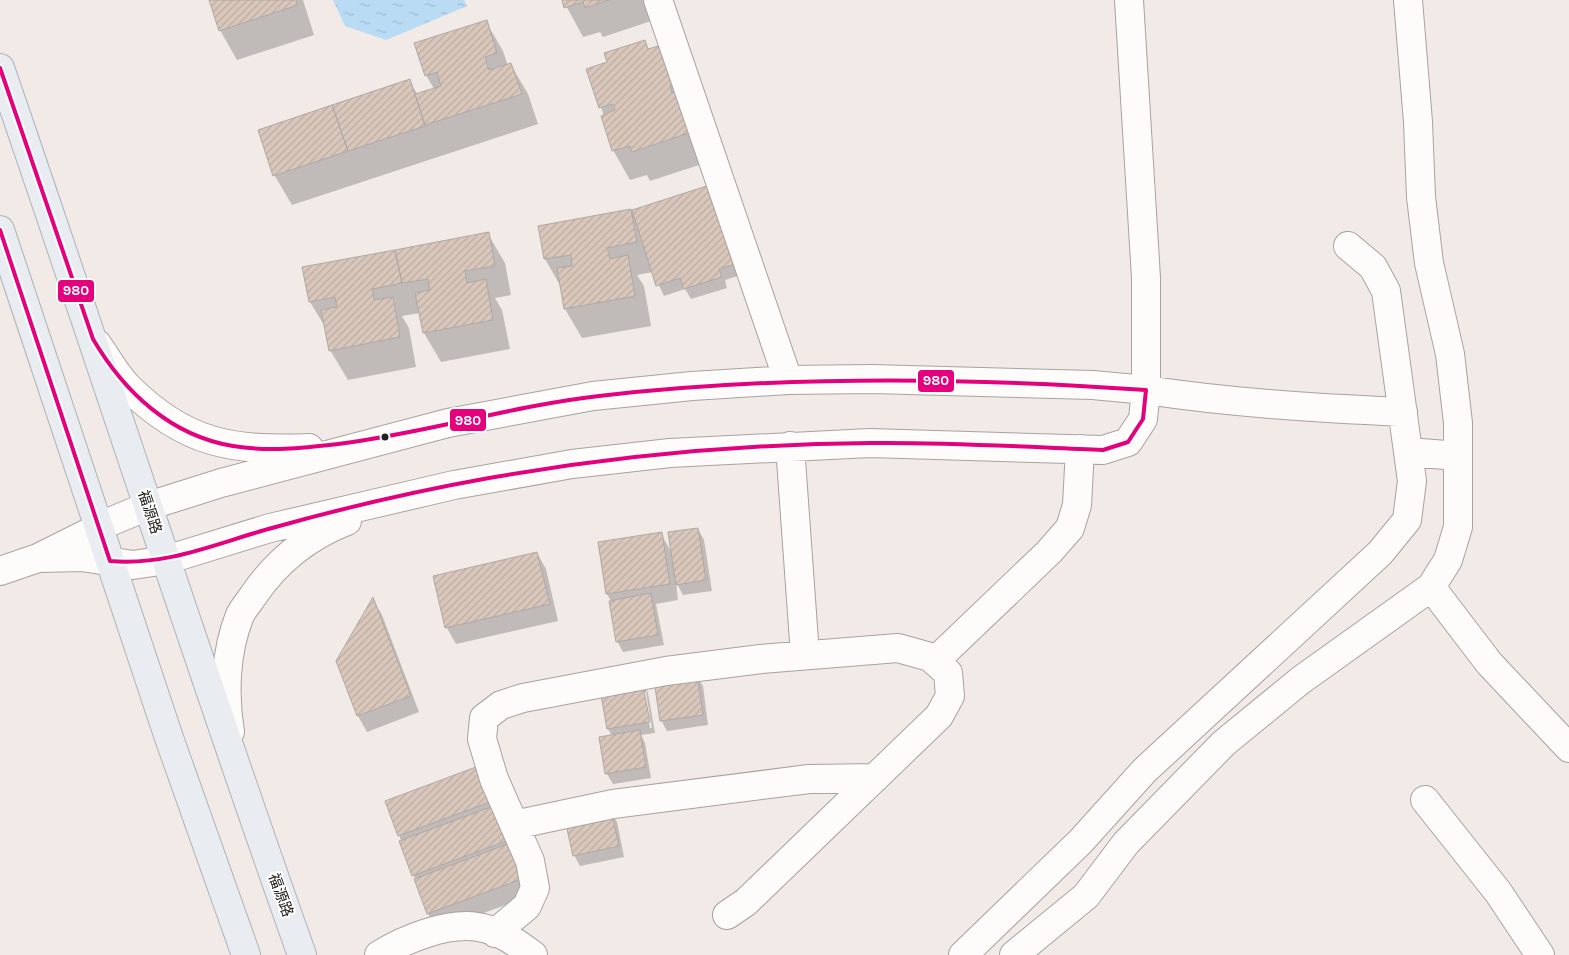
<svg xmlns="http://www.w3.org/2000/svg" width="1569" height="955" viewBox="0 0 1569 955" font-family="Karla,'Noto Sans SC',sans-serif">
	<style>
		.water { fill: url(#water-ripples) }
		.shadow { fill: #0003; fill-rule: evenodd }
		.building { fill: url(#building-hatch); stroke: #aea9a6 }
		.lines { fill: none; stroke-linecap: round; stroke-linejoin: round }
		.minor-casing { stroke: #a8a2a0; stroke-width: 30 }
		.major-casing { stroke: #adb2b6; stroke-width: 30 }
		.minor { stroke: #fdfcfb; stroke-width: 28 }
		.major { stroke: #e9edf1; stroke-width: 28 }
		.bus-1-casing { stroke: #fff; stroke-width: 8 }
		.bus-1 { stroke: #e5007d; stroke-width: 4 }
		.bus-dot { fill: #24201d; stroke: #fff; stroke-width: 2 }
		.labels { text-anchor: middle; stroke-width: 4; stroke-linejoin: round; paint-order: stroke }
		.street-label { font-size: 15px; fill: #24201d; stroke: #fff }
		.line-badge { stroke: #fff; stroke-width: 2 }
		.badge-label { font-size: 14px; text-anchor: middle; font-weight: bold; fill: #fff }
	</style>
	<defs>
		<pattern id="water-ripples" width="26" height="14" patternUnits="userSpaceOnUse" patternTransform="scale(1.25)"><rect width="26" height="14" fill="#b9dbf3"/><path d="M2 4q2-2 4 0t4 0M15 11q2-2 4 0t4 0" fill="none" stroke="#9fbcd0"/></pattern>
		<pattern id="building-hatch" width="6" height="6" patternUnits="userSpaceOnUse" patternTransform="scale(1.25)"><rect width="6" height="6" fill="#dac7bb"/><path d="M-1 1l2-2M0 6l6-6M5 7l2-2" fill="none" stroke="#bbaba0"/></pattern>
	</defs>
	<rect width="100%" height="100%" fill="#f1eae6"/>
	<path class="water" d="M333 0H464L467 6 386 40 345 26Z"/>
	<path class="shadow" d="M210 0H303L314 35 237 60 220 30Z
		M563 0H664L657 19 603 37 600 32 583 37Z
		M486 22 503 51 508 66 511 65 528 94 538 124 292 205 275 176 259 131 409 81 418 95 434 89 426 75Z
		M644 41 649 50 672 43 705 163 650 181 647 175 630 180 613 150 604 116 588 70 609 63Z
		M715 184 747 273 725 280 727 288 691 299 685 289 664 296 653 272 637 275 644 286 651 326 582 338 565 309 561 287 545 259 631 212Z
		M488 234 505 263 511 295 495 298 502 310 510 349 441 362 424 333 420 313 402 316 409 328 416 367 348 380 330 350 327 330 310 302Z
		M698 529 704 540 712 591 683 595 676 582 678 600 656 604 664 645 623 652 617 641 611 601 607 594 661 534 672 553Z
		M537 553 546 569 558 621 456 644 447 628 434 577Z
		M373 600 382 615 419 712 367 732 358 716Z
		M696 675 703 686 708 725 667 731 661 720Z
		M642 682 648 693 655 733 641 735 645 743 651 778 613 784 607 774 612 736 608 729 601 690ZM643 692H646L652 728H650Z
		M484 765 535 894 438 930 428 914 387 802Z
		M611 812 617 822 624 857 580 866 574 855Z"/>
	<path class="building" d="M209 0H296L298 5 219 31Z
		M562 0H609L585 8 583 2 564 8Z
		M487 20 497 53 485 57 489 70 511 63 522 94 425 125 415 94 441 86 437 72 425 76 414 43Z
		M645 40 648 49 673 42 684 80 670 85 672 93 687 88 698 120 686 124 689 133 632 152 630 146 612 151 601 116 615 110 613 104 599 108 586 69 607 62 604 53Z
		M410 79 425 126 348 151 332 105Z
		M332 105 348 151 273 176 258 130Z
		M716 183 742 262 719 269 722 277 684 289 680 278 656 286 632 210Z
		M631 209 637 242 607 248 610 259 628 255 635 296 564 309 557 268 572 266 571 255 544 259 538 226Z
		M489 232 495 266 465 271 467 283 486 279 493 320 423 333 415 293 430 290 428 279 402 283 395 250Z
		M395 250 402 283 372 289 374 300 393 297 400 337 329 351 321 310 337 307 335 297 309 302 302 267Z
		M698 528 706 580 676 585 668 532Z
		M662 532 670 584 606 594 598 542Z
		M537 552 550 604 445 628 433 576Z
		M651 593 658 635 616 642 609 601Z
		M373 597 411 696 357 716 336 661Z
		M697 674 703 715 660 721 654 680Z
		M642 681 650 722 607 729 600 689Z
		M640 730 646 767 605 774 599 737Z
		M484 764 498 799 398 836 385 801Z
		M499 804 512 839 412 876 399 841Z
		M611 810 619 846 573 856 565 820Z
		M513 842 527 877 427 914 414 879Z"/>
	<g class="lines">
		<defs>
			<path id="minor" d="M658 0 788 380
				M1129 0 1146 278V390C1232 403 1317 408 1403 412
				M97 344C107 358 116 375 128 387 185 444 232 451 309 448
				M790 446 805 655
				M1409 452 1458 456
				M0 571 38 558 112 521 148 506 221 483 448 423 593 396 692 386 788 380 872 379 1093 385 1146 390 1143 419 1128 442 1103 450 870 443 670 453 572 464 454 485 270 528 166 560 133 565 82 557 38 558
				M1431 587 1489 663 1569 748
				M935 661 1049 552 1070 528 1077 505 1080 449
				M230 732C224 695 225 652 240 615 243 609 249 602 253 596 276 562 308 536 347 521
				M1425 800 1498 892 1540 955
				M514 825 613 804 809 779 875 778
				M495 933 527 906 535 888 530 861 494 779 482 739 484 718 501 705 523 698 666 671 761 659 898 648 930 657 948 673 950 696 939 716 746 902 727 915
				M379 955C405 939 447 922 478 927 499 930 517 943 533 955
				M963 955 1081 841 1145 770 1380 553 1407 520 1412 481 1386 291 1373 267 1348 246
				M1014 955 1086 896 1126 843 1224 743 1301 680 1431 587 1448 560 1458 527V423L1450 354 1429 263 1421 197 1418 122 1408 0"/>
			<path id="major" d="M0 68C102 363 197 661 302 955
				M0 230 168 735 246 955"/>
		</defs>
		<use href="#minor" class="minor-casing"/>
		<use href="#major" class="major-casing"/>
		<use href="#minor" class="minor"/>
		<use href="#major" class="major"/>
		<defs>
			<path id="bus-1" d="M0 68 93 339C124 392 171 436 233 446 268 452 303 448 338 444 426 433 511 406 599 396 781 375 963 377 1146 390L1143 419 1128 442 1103 450C1026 447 948 442 871 443 742 444 615 456 489 478 416 491 343 508 272 528 217 543 168 566 110 561L0 230"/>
		</defs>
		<use href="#bus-1" class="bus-1-casing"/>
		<use href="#bus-1" class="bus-1"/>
	</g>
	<circle class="bus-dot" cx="385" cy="437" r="4.5"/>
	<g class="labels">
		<g class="street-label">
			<text transform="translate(150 512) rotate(72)" y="5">福源路</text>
			<text transform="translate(281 895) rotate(70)" y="5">福源路</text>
		</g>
	</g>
	<g class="line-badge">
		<rect x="57" y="279" width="38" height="24" rx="5" fill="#e5007d"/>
		<rect x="917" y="369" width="38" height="24" rx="5" fill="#e5007d"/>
		<rect x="449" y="408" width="38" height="24" rx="5" fill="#e5007d"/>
	</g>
	<g class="badge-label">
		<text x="76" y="295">980</text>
		<text x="936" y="385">980</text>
		<text x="468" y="425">980</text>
	</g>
</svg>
